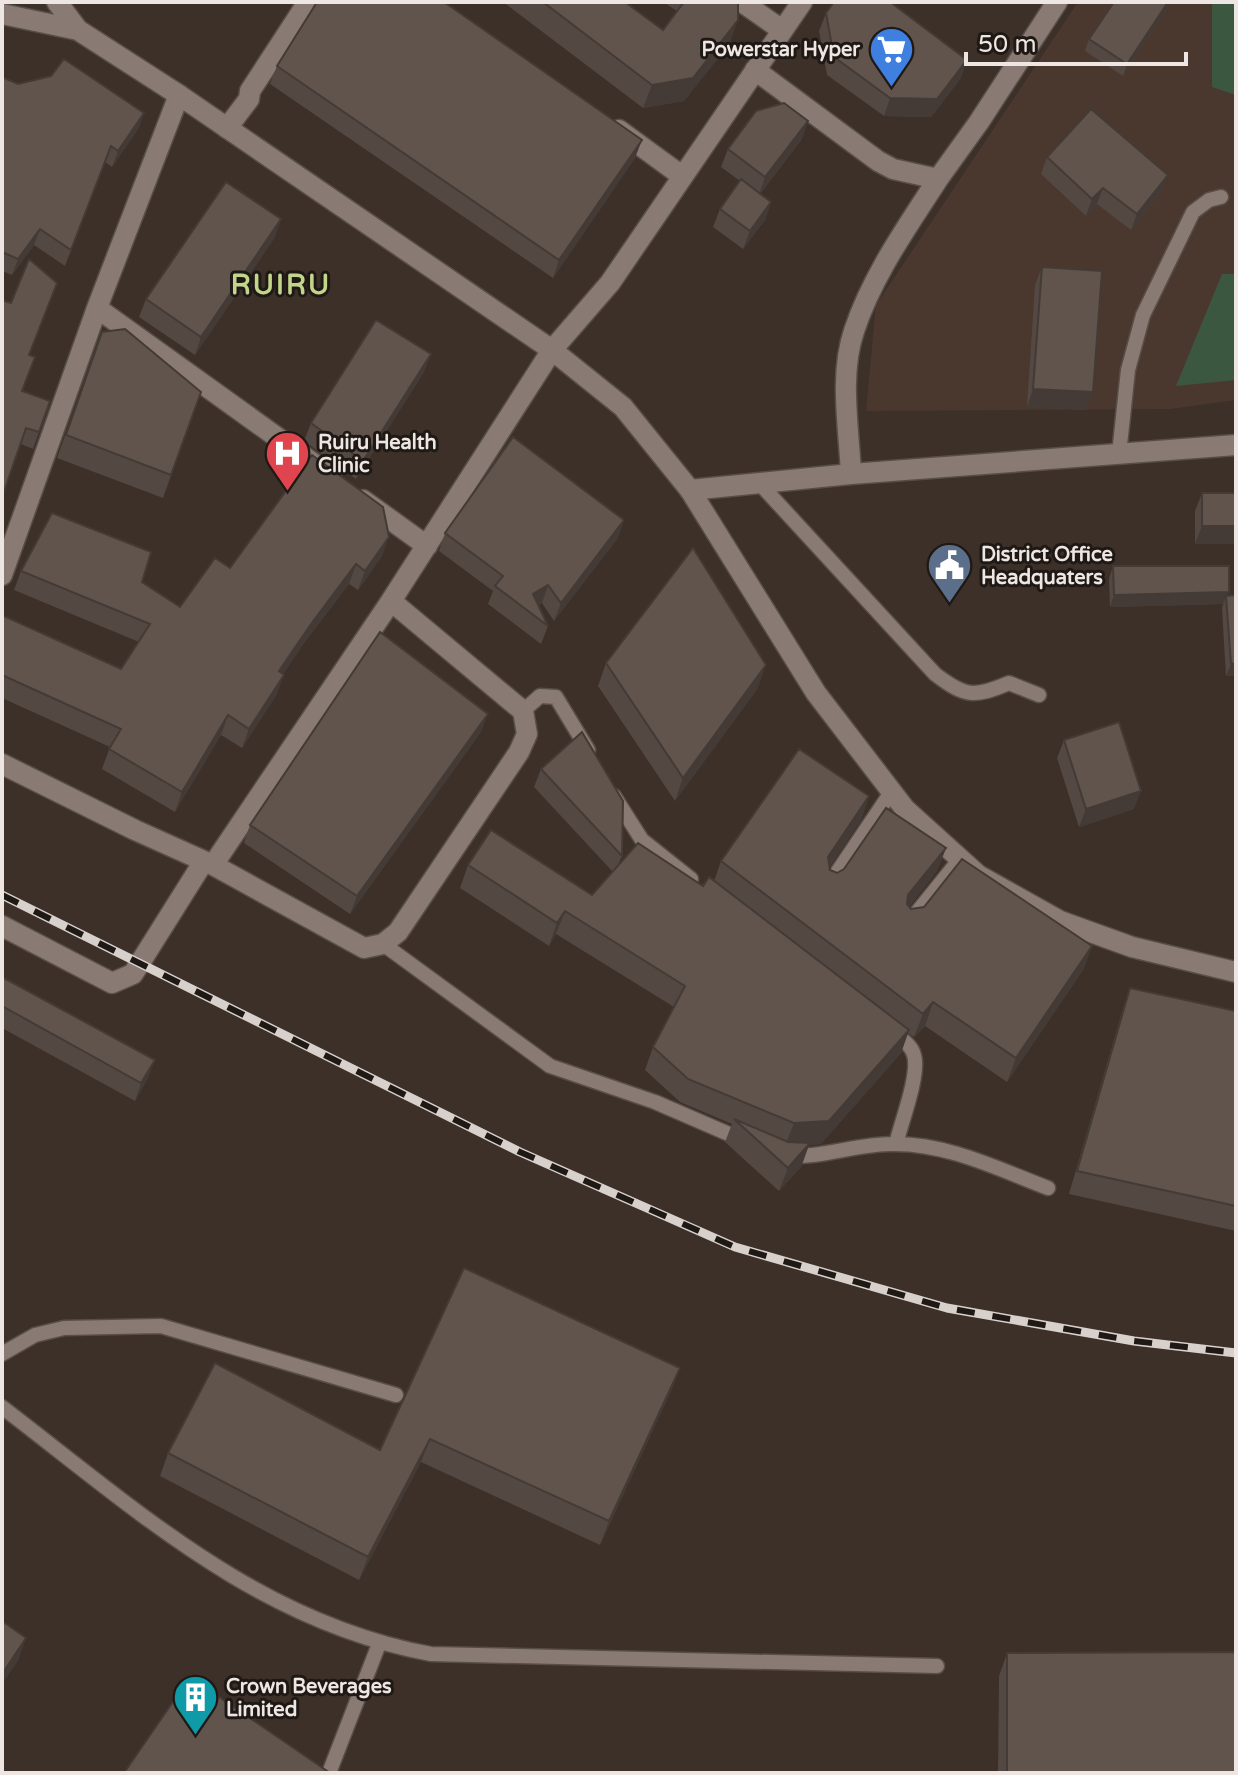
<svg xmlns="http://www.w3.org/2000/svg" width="1238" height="1775" viewBox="0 0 1238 1775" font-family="'Varela Round',sans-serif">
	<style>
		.built { fill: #4a382e }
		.green { fill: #3c573f }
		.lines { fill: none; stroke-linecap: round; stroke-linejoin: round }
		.service-casing { stroke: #584e48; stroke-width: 17 }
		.minor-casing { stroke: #584e48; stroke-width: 23 }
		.secondary-casing { stroke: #584e48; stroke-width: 23 }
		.service { stroke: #897b73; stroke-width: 14 }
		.minor { stroke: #897b73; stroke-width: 20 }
		.secondary { stroke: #897b73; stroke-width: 20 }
		.rail-casing { stroke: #d8d0cb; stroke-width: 9 }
		.rail { stroke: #1f1916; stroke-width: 6; stroke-dasharray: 18; stroke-linecap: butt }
		.wall { fill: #534842 }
		.shaded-wall { fill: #443b36 }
		.building { fill: #61544d; stroke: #443b36; stroke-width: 2 }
		.labels { text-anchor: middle; stroke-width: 6; stroke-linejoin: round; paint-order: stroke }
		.poi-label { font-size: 20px; font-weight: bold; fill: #eee6e2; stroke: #1f1916; text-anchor: start }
		.district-label { font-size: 28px; font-weight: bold; letter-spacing: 2px; fill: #c3d58a; stroke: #1f1916 }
	</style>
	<rect width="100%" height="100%" fill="#3c3029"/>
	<path class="built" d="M1078 2H1236V400L1170 409 866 411 876 305Z"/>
	<path class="green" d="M1212 2H1236V95L1212 87Z
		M1222 274H1236V380L1176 386Z"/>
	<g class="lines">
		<defs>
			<path id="service" d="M1119 454 1128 370 1143 315 1193 212 1209 200 1221 197
				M761 485 935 674C965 697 974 698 1009 683L1039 695
				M523 711 540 696 556 697 588 750
				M614 796 642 840 691 879
				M828 886 892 791
				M910 921 960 859
				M383 944 550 1066 655 1102 745 1141
				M892 1032C901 1039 911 1044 914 1055 920 1074 901 1123 896 1144
				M787 1156C823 1158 856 1144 892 1144 947 1143 998 1169 1048 1188
				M2 1354 35 1335 64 1328 161 1326 396 1395
				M2 1407C137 1510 258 1622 431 1654L937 1666
				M329 1773 379 1644"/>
			<path id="minor" d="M742 2 782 30
				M755 70 878 161 893 169 938 179 979 122 1057 2
				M227 128 249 99 250 91 308 2
				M619 130 682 176
				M97 308 331 476
				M851 474C849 429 839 375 854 331 872 276 907 227 938 179
				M690 490 851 474 1236 445
				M363 500 427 546
				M2 575 97 308 179 95
				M2 764 135 830 213 865 364 948 383 944 398 932 519 752 527 734 523 711 391 601
				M213 865 391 601 552 350 610 283 802 2
				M2 926 112 983 133 974 204 861"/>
			<path id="secondary" d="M57 2 78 30
				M2 14 78 30 179 95 552 350 623 407 690 490 816 693 905 809 978 875 1060 921 1132 947 1236 972"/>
		</defs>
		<use href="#service" class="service-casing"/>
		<use href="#minor" class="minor-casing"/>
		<use href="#secondary" class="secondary-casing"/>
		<use href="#service" class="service"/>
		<use href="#minor" class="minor"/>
		<use href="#secondary" class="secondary"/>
		<defs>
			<path id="rail" d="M2 895 520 1152 735 1247 947 1308 1134 1341 1236 1353"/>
		</defs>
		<use href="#rail" class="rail-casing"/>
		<use href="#rail" class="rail"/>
	</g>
	<path class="wall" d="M503 2H625L663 30 677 11 663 2H738L730 43 684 101 643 108Z
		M1167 9 1123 76 1085 51 1089 39Z
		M826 13 961 78 931 117 884 116 827 75 819 31Z
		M277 66 635 158 553 278 270 84Z
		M2 77 18 84 144 113 138 129 112 167 105 162 65 266 34 245 12 275 2 271Z
		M802 139 760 194 771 202 765 220 743 249 713 227 720 209 740 181 721 167 728 149Z
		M1047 157 1162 191 1131 230 1097 204 1086 216 1041 174Z
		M275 237 195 355 139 317 146 299Z
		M1042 267 1093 392 1086 410 1027 407 1035 285Z
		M102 332 201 392 163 498 57 458Z
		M29 355 23 391 50 401 33 449 21 444 2 497Z
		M424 372 356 479 304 441 311 423Z
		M1202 493H1236L1195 544V511Z
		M445 533 618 538 554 621 542 603 538 605 548 626 541 644 488 604 493 591 439 551Z
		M382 556 358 590 349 584 304 643 283 674 277 694 242 748 221 735 175 812 102 769 110 747 2 698V621L121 669 139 642 14 590 21 571 142 582 180 607 230 568Z
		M1113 566 1228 596 1236 675 1226 676 1222 608 1223 604 1110 607 1109 579Z
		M606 663 758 688 675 801 598 686Z
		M481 732 350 914 244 843 250 825Z
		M1064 740 1134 809 1079 827 1057 758Z
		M541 769 622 856 618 865 703 886 714 881 721 861 869 796 861 820 830 866V870L837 873 946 848 937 871 909 907 911 909 1092 946 1083 970 1007 1082 925 1026 914 1037 908 1033 901 1053 821 1144 809 1145 801 1167 779 1191 725 1142 732 1124 680 1102 645 1070 653 1047 674 1007 556 934 549 946 460 888 468 865 592 895 613 872 534 787Z
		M2 977 148 1078 135 1101 2 1028Z
		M1130 988 1236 1011V1231L1069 1194 1122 1012Z
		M680 1368 671 1391 600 1545 421 1462 359 1580 160 1476 168 1453 380 1450Z
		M1007 1653 1236 1773H998L999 1676Z"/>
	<path class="shaded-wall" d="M1168 2H1170L1167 9 1123 76 1127 64Z
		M738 20 730 43 684 101 643 108 652 85Z
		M967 60 961 78 931 117 884 116 890 98Z
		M144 113 138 129 112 167 118 151Z
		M808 121 802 139 759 195 765 177Z
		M642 140 635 158 553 278 559 260Z
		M1168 175 1162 191 1131 230 1137 214Z
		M1103 188 1097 204 1086 216 1092 199Z
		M771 202 765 220 743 249 750 231Z
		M281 219 275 237 195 355 201 337Z
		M40 229 34 245 12 275 18 259Z
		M431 354 424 372 356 479 363 461Z
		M1033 389 1093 392 1086 410 1027 407Z
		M624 520 618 538 554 621 561 603Z
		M1202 526H1236V544H1195Z
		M389 537 382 556 358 590 365 571Z
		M356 564 349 584 304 643 272 691 279 671 311 624Z
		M548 585 542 603 527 612 533 594Z
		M1229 592 1223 604 1110 607 1114 595Z
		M1236 663V675L1226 676 1231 664Z
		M766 665 758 688 675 801 683 778Z
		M284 675 277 694 242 748 249 729Z
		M488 714 481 732 350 914 357 896Z
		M228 715 221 735 175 812 182 792Z
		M1141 791 1134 809 1079 827 1086 809Z
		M869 796 861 820 820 880 828 857Z
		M946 848 937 871 900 918 908 895Z
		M565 911 556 934 549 946 557 923Z
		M1092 946 1083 970 1007 1082 1016 1058Z
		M933 1002 925 1026 914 1037 923 1014Z
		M909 1030 901 1053 821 1144 809 1145 801 1167 779 1191 788 1168 785 1146 794 1123Z
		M155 1060 148 1078 135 1101 141 1083Z
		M680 1368 671 1391 600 1545 609 1521Z
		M430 1439 421 1462 359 1580 368 1557Z
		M26 1638 18 1661 2 1684V1674Z"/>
	<path class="building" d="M317 2H444L642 140 559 260 277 66Z
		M543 2H625L663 30 684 2H738V20L693 78 652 85Z
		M834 2H890L967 60 937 99 890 98 834 57 826 13Z
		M1114 2H1168L1127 64 1089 39Z
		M64 59 144 113 118 151 111 146 71 250 40 229 18 259 2 252V77L18 84 51 76Z
		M784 103 808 121 765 177 728 149 756 111Z
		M1091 109 1168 175 1137 214 1103 188 1092 199 1047 157Z
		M741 179 771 202 750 231 720 209Z
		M226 182 281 219 201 337 146 299Z
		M29 259 57 283 29 355 35 357 22 391 50 401 39 432 26 428 2 497V300L11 303Z
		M1042 267 1102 271 1093 392 1033 389Z
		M376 320 431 354 363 461 311 423Z
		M125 329 201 392 171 475 66 435 102 332Z
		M513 437 624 520 561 603 548 585 533 594 548 626 495 586 503 576 445 533Z
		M312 455 383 507 389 537 365 571 356 564 311 624 279 671 284 675 249 729 228 715 182 792 109 749 121 729 2 675V621L4 616 121 669 150 624 21 571 52 513 151 552 142 582 180 607 215 558 230 568Z
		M1202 493H1236V526H1202Z
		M693 548 766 665 683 778 606 663Z
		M1113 566H1229V592L1114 595Z
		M1236 595V663L1231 664 1226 596Z
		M380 632 488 714 357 896 250 825Z
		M1119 722 1141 791 1086 809 1064 740Z
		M582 732 623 801 622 856 541 769Z
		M799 749 869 796 828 857 830 870 837 873 844 869 886 808 946 848 908 895 907 904 911 909 924 907 962 859 1092 946 1016 1058 933 1002 923 1014 721 861Z
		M491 830 592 895 638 843 703 886 709 877 909 1030 829 1121 794 1123 688 1079 653 1047 685 986 565 911 557 923 468 865Z
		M2 977 155 1060 141 1083 2 1006Z
		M1130 988 1236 1011V1206L1077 1171Z
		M734 1119 788 1142 810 1143 788 1168Z
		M464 1268 680 1368 609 1521 430 1439 368 1557 168 1453 215 1363 380 1450Z
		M2 1621 26 1638 2 1674Z
		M1236 1652V1773H1007V1653Z
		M190 1677 330 1773H124Z"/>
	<defs>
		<symbol id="supermarket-pin" viewBox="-11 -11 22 30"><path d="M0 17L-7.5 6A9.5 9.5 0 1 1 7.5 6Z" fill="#3f7fe0" stroke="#1f1916"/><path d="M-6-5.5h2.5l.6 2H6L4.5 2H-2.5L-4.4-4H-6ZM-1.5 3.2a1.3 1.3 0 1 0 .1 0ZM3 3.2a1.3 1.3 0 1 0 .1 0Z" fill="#fff"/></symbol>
		<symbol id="hospital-pin" viewBox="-11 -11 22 30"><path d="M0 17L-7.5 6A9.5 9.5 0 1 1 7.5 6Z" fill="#e0444e" stroke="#1f1916"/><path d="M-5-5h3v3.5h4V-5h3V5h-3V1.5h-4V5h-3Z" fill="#fff"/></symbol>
		<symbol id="civic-pin" viewBox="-11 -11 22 30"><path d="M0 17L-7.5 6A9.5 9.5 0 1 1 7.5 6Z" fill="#5c6f8a" stroke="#1f1916"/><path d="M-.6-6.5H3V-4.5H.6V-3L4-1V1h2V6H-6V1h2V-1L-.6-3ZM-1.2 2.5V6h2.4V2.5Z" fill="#fff"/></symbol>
		<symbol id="building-pin" viewBox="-11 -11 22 30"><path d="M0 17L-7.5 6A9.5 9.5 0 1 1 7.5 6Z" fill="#0f9aa8" stroke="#1f1916"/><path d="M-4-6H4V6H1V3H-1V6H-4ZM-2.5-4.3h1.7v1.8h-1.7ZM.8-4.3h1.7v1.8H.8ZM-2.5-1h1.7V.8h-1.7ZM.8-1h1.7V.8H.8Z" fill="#fff"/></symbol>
	</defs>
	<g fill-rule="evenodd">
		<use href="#supermarket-pin" x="866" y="24" width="51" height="69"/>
		<use href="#hospital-pin" x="262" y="428" width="51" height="69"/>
		<use href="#civic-pin" x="924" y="540" width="51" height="69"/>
		<use href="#building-pin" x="170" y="1672" width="51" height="69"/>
	</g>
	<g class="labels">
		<g class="poi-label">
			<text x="860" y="56" text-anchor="end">Powerstar Hyper</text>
			<text x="318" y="449">Ruiru Health<tspan x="318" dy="23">Clinic</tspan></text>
			<text x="981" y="561">District Office<tspan x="981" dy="23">Headquaters</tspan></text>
			<text x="226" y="1693">Crown Beverages<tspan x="226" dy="23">Limited</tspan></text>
		</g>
		<g class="district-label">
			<text x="281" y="294">RUIRU</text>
		</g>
	</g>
	<rect width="1238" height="1775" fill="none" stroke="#eee6e2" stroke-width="8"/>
	<path d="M966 52v12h220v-12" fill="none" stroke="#eee6e2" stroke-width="4"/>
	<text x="978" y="52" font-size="24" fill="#eee6e2" stroke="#1f1916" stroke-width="6" paint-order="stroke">50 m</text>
</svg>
